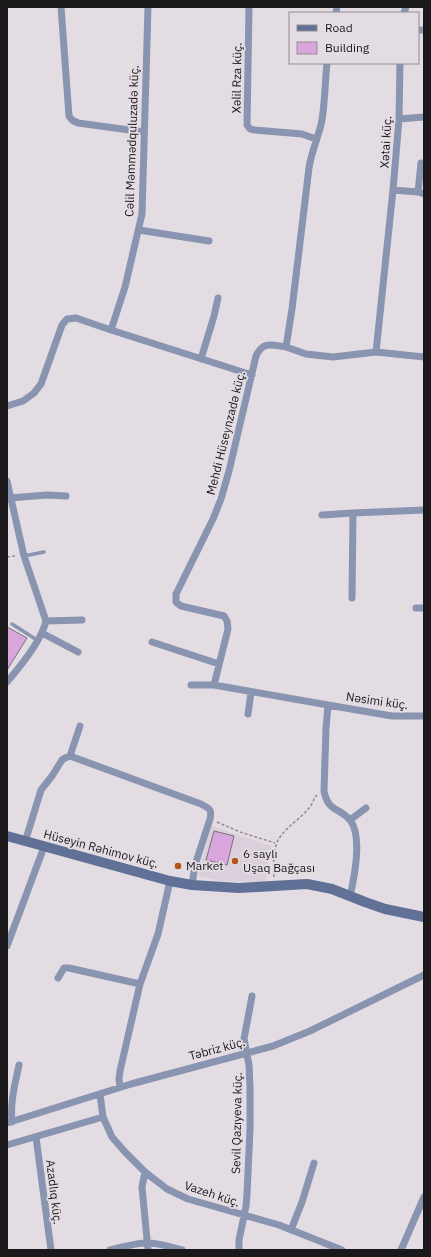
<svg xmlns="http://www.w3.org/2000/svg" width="431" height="1257" viewBox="0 0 431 1257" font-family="'IBM Plex Sans',sans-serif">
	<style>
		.built { fill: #dbcfdc }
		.building { fill: #d8a5dc; stroke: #787379 }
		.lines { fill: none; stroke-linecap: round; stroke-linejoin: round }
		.path { stroke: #908b90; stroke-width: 1.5; stroke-dasharray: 3 2; stroke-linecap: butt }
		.service { stroke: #8994b0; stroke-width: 3.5 }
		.minor { stroke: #8994b0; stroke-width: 7 }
		.secondary { stroke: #607097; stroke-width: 10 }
		.poi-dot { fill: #b55417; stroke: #e3dce3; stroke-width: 1.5 }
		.labels { text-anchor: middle; stroke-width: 3.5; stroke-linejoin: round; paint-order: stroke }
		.street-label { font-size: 12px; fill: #1a181a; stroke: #e3dce3 }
		.poi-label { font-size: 12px; fill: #1a181a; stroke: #e3dce3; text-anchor: start }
	</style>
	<rect width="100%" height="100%" fill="#e3dce3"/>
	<path class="built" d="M211 826 272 846 265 882 220 881 198 876Z"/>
	<path class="building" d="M7 627 27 638 7 670Z
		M214 831 234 836 227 865 206 860Z"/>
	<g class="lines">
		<path class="path" d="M7 557 15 556
			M217 822 240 832 275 843
			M274 877C273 866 273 846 280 837 288 826 301 818 309 808 313 804 313 799 317 795"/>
		<path class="service" d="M24 556 44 552
			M12 624 37 640"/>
		<path class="minor" d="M61 7 69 116 72 120 78 123 144 132
			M249 7 247 125 250 129 255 130 302 134 316 139
			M336 13 337 7
			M404 13 406 7
			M418 30H424
			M327 63C325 82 325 101 322 120 319 136 311 152 309 168L292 309 286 347C272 345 263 341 256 356L229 471 221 499 213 519 176 594V602L181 606 224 616 227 621 228 629 214 685 328 705 326 728 324 791C328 812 339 807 350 820 363 836 354 878 350 897
			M400 63 399 119 393 190 418 192 424 194
			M399 119 424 117
			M418 192 421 163
			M139 230 209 241
			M111 330 252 375
			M286 347 306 354 333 357 376 352 424 357
			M376 352 393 190
			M201 359 214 316 218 298
			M7 406 23 401 34 393 41 384 62 325 67 319 76 318 111 330 125 287 142 214 148 7
			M7 481 24 556 46 621C42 640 19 668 7 682
			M10 498 47 495 66 496
			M322 515 353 513
			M352 598 353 513 424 510
			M416 608H424
			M46 621 82 620
			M42 633 78 652
			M152 642 219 664
			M191 685H214
			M328 705 392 716H424
			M248 714 251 692
			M70 756 80 726
			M350 820 366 808
			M25 842 41 790 52 776 62 760 65 758 70 756 201 804C210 809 212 809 210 819L195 865 192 885
			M7 946 44 847
			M58 978 64 968H69L140 984
			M120 1087 119 1079 120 1071 140 984 158 934 170 881
			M100 1094 103 1117 112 1137 125 1152 145 1172 167 1189 188 1199 279 1225 342 1250
			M12 1122C10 1102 15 1084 19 1065
			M7 1123 131 1084 273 1046 310 1031 424 975
			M36 1137 51 1250
			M7 1145 103 1117
			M145 1172 142 1187 148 1250
			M291 1230 302 1202 314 1163
			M110 1250C122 1247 135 1243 147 1243 159 1243 171 1247 182 1250
			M239 1250V1240L246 1206 247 1194 250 1129V1087L249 1065 244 1039 252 996
			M401 1250 424 1197"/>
		<path class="secondary" d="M7 836 170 881 192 885 239 888 307 884 332 889 365 902 385 909 424 917"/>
	</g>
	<g class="poi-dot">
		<circle cx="235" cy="861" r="4"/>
		<circle cx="178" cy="866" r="4"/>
	</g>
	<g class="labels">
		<g class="street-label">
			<text transform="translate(237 78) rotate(-89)" y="4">Xəlil Rza küç.</text>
			<text transform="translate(132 141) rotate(-88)" y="4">Cəlil Məmmədquluzadə küç.</text>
			<text transform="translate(386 142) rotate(-87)" y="4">Xətai küç.</text>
			<text transform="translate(226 433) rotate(-76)" y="4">Mehdi Hüseynzadə küç.</text>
			<text transform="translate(377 701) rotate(8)" y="4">Nəsimi küç.</text>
			<text transform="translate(101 849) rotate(15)" y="4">Hüseyin Rəhimov küç.</text>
			<text transform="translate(217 1049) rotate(-15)" y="4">Təbriz küç.</text>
			<text transform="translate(237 1123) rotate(-89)" y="4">Sevil Qazıyeva küç.</text>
			<text transform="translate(54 1192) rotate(83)" y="4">Azadlıq küç.</text>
			<text transform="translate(212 1194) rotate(18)" y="4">Vazeh küç.</text>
		</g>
		<g class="poi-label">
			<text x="243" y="858">6 saylı<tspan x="243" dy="14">Uşaq Bağçası</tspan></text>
			<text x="186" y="870">Market</text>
		</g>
	</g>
	<rect width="431" height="1257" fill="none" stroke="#1a181a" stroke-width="16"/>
	<rect x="289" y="12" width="130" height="52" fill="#e3dce3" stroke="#938e93"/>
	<rect x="297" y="25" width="20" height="6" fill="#607097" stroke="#938e93"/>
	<text x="325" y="32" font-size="12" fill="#1a181a">Road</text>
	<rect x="297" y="42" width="20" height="12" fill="#d8a5dc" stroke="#938e93"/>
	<text x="325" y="52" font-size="12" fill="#1a181a">Building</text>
</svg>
